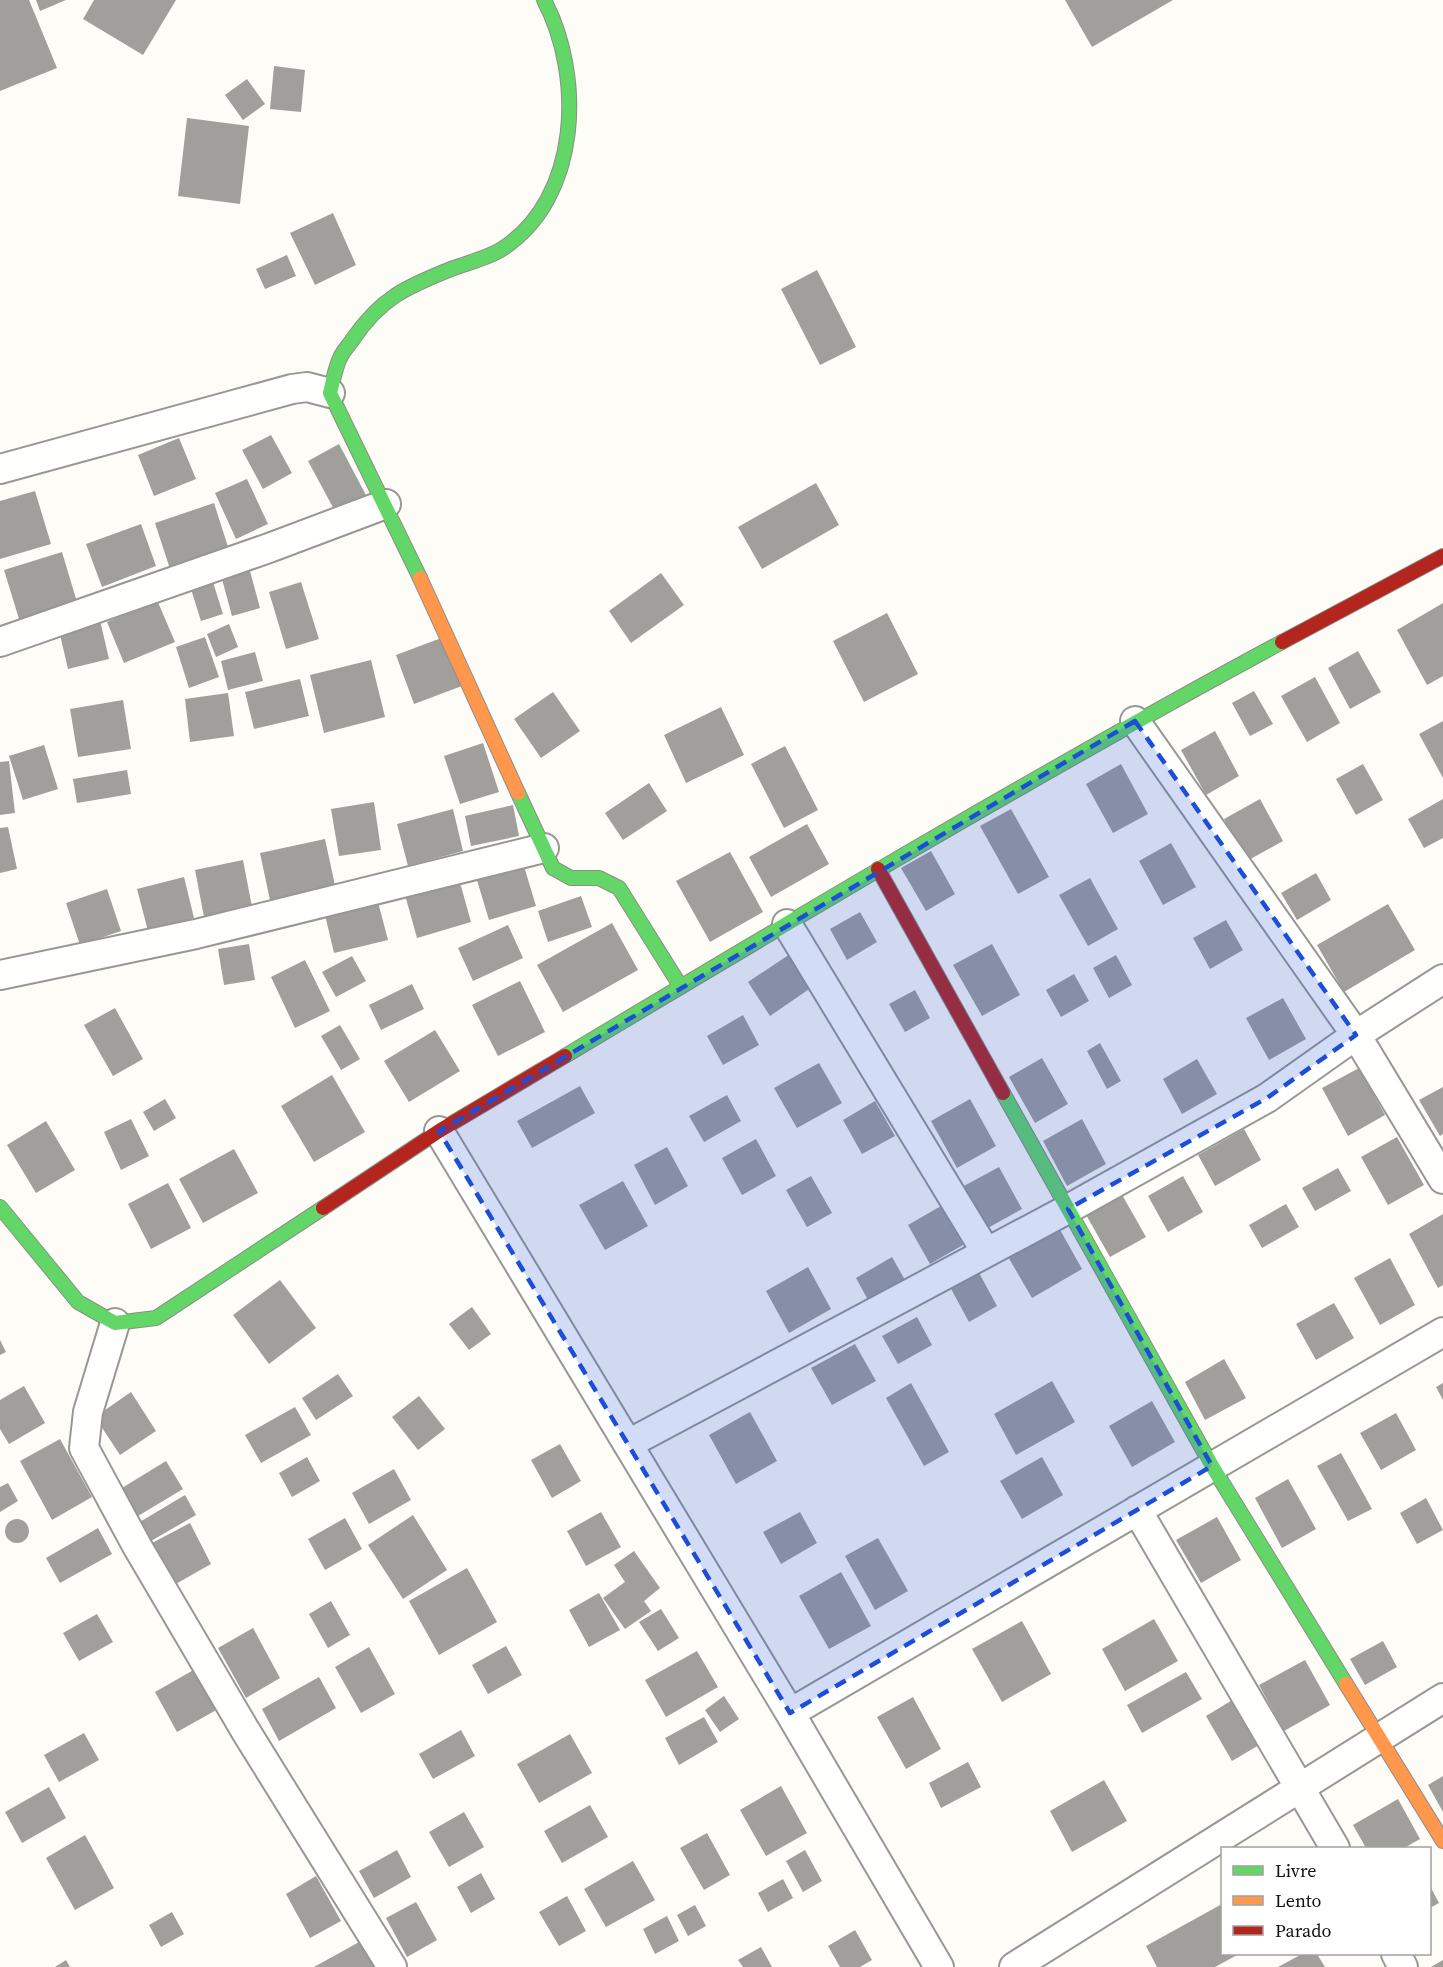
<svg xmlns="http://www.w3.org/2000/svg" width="1443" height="1967" viewBox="0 0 1443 1967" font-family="'Source Serif 4',serif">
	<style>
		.building { fill: #a19f9c }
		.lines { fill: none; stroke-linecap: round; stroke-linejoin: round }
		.street-casing { stroke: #979795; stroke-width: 32 }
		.fast-casing { stroke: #8e8d8b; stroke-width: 16 }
		.slow-casing { stroke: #8e8d8b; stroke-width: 16 }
		.jam-casing { stroke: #8e8d8b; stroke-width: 16 }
		.street { stroke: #fffffe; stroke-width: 28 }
		.fast { stroke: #63d668; stroke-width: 14 }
		.slow { stroke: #ff974d; stroke-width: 14 }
		.jam { stroke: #b3261e; stroke-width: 14 }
		.marked { fill: #1d4ed8; fill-opacity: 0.2; stroke: #1d4ed8; stroke-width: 4.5; stroke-dasharray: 12 8; stroke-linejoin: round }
	</style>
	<rect width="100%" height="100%" fill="#fdfcf7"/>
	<path class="building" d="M0 0H29L57 68 0 91Z
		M36 0H66L40 11Z
		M94 0H176L143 55 83 19Z
		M1065 0H1173L1092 47Z
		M274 66 305 70 301 112 270 109Z
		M247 79 265 104 243 120 225 95Z
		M187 118 249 126 240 204 178 196Z
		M333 213 356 265 315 285 290 233Z
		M287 255 296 276 265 289 256 269Z
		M817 270 856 347 820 365 781 289Z
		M271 435 292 473 263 489 242 450Z
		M179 438 196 479 154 496 138 455Z
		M339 444 367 497 336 513 308 461Z
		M247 479 268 524 236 539 215 493Z
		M816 483 839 525 762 569 738 527Z
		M35 491 51 544 0 559V501Z
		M214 503 229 550 170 569 155 523Z
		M141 524 156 566 102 587 86 544Z
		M62 552 77 602 19 619 4 570Z
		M250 571 260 608 232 616 222 579Z
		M661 573 684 605 631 643 609 611Z
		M212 579 223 614 201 621 190 586Z
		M301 582 319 639 286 649 269 592Z
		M157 600 175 642 124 663 107 622Z
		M1443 603V676L1427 685 1397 630Z
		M887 613 918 674 864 702 833 641Z
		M99 616 109 659 68 669 58 626Z
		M229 624 238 647 216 657 207 634Z
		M205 637 219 677 189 688 176 647Z
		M444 637 462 686 414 704 396 655Z
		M1358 651 1381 692 1350 709 1328 668Z
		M255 652 263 681 228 690 221 661Z
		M371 660 385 717 324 733 310 675Z
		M1315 677 1340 723 1307 742 1281 696Z
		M300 679 309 716 254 729 245 692Z
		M1254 691 1273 724 1250 736 1232 703Z
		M553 692 580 731 541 758 514 719Z
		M228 693 234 736 190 742 185 699Z
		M123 700 131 749 78 757 70 709Z
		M721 707 744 755 686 783 664 735Z
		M1443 721V778L1419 734Z
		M1215 731 1239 776 1206 795 1181 750Z
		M483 743 499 792 460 804 444 756Z
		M44 745 58 789 23 800 9 756Z
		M785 746 818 810 784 828 751 764Z
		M9 761 15 813 0 815V762Z
		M1121 764 1148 814 1113 833 1086 784Z
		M1363 764 1383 800 1356 815 1336 779Z
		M127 770 131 794 77 803 73 779Z
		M649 783 667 811 623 840 605 813Z
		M1260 799 1283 841 1247 861 1224 819Z
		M1443 799V838L1424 848 1408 819Z
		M374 802 381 850 339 856 331 809Z
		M513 805 519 836 471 846 465 816Z
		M453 809 463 851 408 866 397 824Z
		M1011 809 1049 877 1018 894 980 826Z
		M807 824 829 864 771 897 749 857Z
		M8 827 17 869 0 873V828Z
		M325 839 336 890 271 905 260 853Z
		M1171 843 1196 887 1163 905 1139 861Z
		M931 851 955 894 926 911 901 868Z
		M730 852 763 912 710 942 676 881Z
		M243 860 252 907 204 917 195 870Z
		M523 863 536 906 489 920 476 877Z
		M1316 873 1331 900 1297 920 1281 893Z
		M184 877 194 918 148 931 137 889Z
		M1090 878 1118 929 1088 946 1059 895Z
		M459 879 471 922 417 938 405 895Z
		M107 889 121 931 80 945 66 903Z
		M581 896 592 927 548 942 538 911Z
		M378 902 388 940 334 953 325 915Z
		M1388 904 1415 950 1344 992 1317 945Z
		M860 912 877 942 847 960 830 929Z
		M1226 920 1243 950 1210 969 1193 938Z
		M612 923 638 970 563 1012 537 965Z
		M508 925 523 958 473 981 458 948Z
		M249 944 255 980 224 985 218 949Z
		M992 944 1020 995 982 1016 953 965Z
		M796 950 818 983 770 1016 748 982Z
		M1116 955 1132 985 1109 998 1093 968Z
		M352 956 366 981 336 997 322 972Z
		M305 960 330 1011 295 1028 271 977Z
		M1074 974 1089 1001 1061 1017 1046 990Z
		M520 981 545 1032 498 1056 472 1005Z
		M412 984 424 1009 381 1030 369 1005Z
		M915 990 930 1018 905 1032 889 1004Z
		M1283 998 1306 1039 1269 1060 1246 1018Z
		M115 1008 143 1059 113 1076 84 1025Z
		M743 1015 759 1045 723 1065 707 1036Z
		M340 1025 360 1059 341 1070 321 1036Z
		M435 1030 460 1071 409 1102 384 1061Z
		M1100 1043 1121 1081 1107 1089 1087 1051Z
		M1042 1058 1068 1104 1035 1123 1009 1077Z
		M1197 1059 1217 1094 1182 1114 1163 1079Z
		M819 1063 842 1103 797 1128 774 1088Z
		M1359 1068 1385 1115 1348 1136 1322 1088Z
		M332 1075 365 1132 314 1162 281 1106Z
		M580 1086 595 1113 532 1148 517 1121Z
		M1443 1087V1134L1440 1136 1419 1100Z
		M727 1095 741 1121 704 1142 689 1116Z
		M165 1099 176 1118 154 1131 143 1112Z
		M970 1099 996 1146 957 1168 931 1121Z
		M875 1101 895 1136 862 1154 843 1120Z
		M131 1119 149 1156 121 1170 104 1132Z
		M1082 1119 1106 1164 1067 1186 1043 1141Z
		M46 1121 75 1170 36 1193 7 1145Z
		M1244 1129 1261 1160 1215 1186 1198 1155Z
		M1397 1137 1424 1185 1388 1205 1361 1157Z
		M756 1139 776 1176 742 1195 722 1158Z
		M667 1147 688 1186 655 1205 634 1165Z
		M234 1149 258 1193 203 1223 179 1179Z
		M999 1167 1022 1209 986 1229 962 1187Z
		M1338 1168 1351 1191 1315 1211 1302 1188Z
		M811 1176 832 1213 807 1227 786 1190Z
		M1183 1176 1203 1212 1168 1232 1148 1196Z
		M623 1181 648 1226 605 1250 579 1205Z
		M168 1183 191 1228 151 1249 128 1204Z
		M1121 1193 1146 1237 1110 1257 1085 1213Z
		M1286 1204 1299 1227 1262 1248 1249 1225Z
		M941 1206 963 1245 930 1264 908 1225Z
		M1443 1214V1285L1438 1288 1409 1234Z
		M1058 1226 1082 1269 1032 1298 1007 1255Z
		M892 1257 905 1280 868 1300 856 1278Z
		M1390 1258 1415 1305 1380 1325 1354 1278Z
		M808 1267 831 1309 789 1333 766 1291Z
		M978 1271 997 1306 969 1322 950 1287Z
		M280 1280 316 1328 269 1364 233 1315Z
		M1334 1303 1354 1338 1316 1360 1296 1324Z
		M472 1307 491 1334 469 1350 449 1324Z
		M917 1317 932 1345 898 1364 882 1336Z
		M0 1340 6 1352 0 1355Z
		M855 1344 876 1381 832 1405 811 1368Z
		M1224 1359 1246 1398 1205 1420 1185 1382Z
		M338 1374 353 1396 316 1420 302 1398Z
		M1052 1381 1075 1422 1016 1455 994 1414Z
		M911 1383 949 1452 924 1466 886 1398Z
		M1443 1383V1400L1436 1387Z
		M24 1386 45 1423 9 1444 0 1429V1400Z
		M131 1392 156 1431 120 1455 95 1417Z
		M419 1396 445 1429 418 1450 392 1417Z
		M1152 1401 1175 1442 1132 1467 1109 1426Z
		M295 1407 311 1435 261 1463 245 1435Z
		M750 1412 777 1461 736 1484 709 1435Z
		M1396 1413 1416 1450 1381 1470 1360 1433Z
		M60 1439 92 1497 52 1520 20 1461Z
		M560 1444 581 1481 552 1498 531 1460Z
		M1341 1453 1372 1509 1348 1521 1317 1466Z
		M307 1457 320 1481 292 1497 279 1473Z
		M1042 1457 1063 1495 1022 1519 1000 1481Z
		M166 1461 183 1489 138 1516 122 1488Z
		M394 1469 411 1500 369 1524 352 1493Z
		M1288 1479 1316 1529 1282 1548 1255 1498Z
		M8 1483 18 1501 0 1512V1487Z
		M185 1495 196 1515 144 1545 133 1526Z
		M1426 1498 1443 1530 1417 1544 1400 1513Z
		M601 1512 621 1547 586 1566 567 1531Z
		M800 1512 817 1543 781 1564 763 1532Z
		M413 1515 447 1570 403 1599 368 1545Z
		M1217 1517 1241 1560 1201 1583 1176 1540Z
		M345 1518 362 1549 325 1570 308 1539Z
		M5 1531a12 12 0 1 1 24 0a12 12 0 1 1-24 0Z
		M190 1523 211 1564 174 1585 152 1543Z
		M98 1528 112 1554 60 1583 46 1558Z
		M878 1538 908 1591 875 1610 845 1556Z
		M634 1551 660 1588 644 1601 651 1611 625 1629 603 1598 625 1582 614 1565Z
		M467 1568 497 1622 439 1655 409 1601Z
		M841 1572 871 1626 829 1649 799 1596Z
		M599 1593 620 1630 589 1647 569 1610Z
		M331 1601 350 1635 328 1648 309 1614Z
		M661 1609 679 1638 658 1651 639 1622Z
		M97 1614 113 1642 79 1661 63 1633Z
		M1154 1619 1178 1661 1125 1691 1102 1649Z
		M1022 1621 1051 1674 1002 1702 972 1649Z
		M253 1628 280 1678 246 1698 218 1648Z
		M1383 1641 1397 1667 1365 1685 1350 1659Z
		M506 1646 522 1675 488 1694 472 1665Z
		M369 1647 395 1694 361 1713 335 1667Z
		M697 1651 718 1687 666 1717 645 1680Z
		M1305 1660 1330 1705 1284 1731 1259 1685Z
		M197 1668 220 1708 177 1732 155 1692Z
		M1186 1672 1202 1699 1142 1733 1127 1705Z
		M319 1677 336 1708 279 1741 262 1709Z
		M724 1696 739 1719 720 1732 705 1710Z
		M913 1697 941 1749 906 1769 877 1717Z
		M1234 1699 1259 1745 1232 1761 1206 1716Z
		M704 1717 718 1742 679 1765 665 1738Z
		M461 1730 475 1756 433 1779 419 1754Z
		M84 1733 99 1760 59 1782 44 1755Z
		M570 1734 592 1773 539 1803 517 1764Z
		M968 1762 981 1787 941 1808 929 1783Z
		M1443 1776V1812L1428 1785Z
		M1104 1780 1127 1821 1072 1852 1050 1811Z
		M781 1786 807 1833 766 1856 740 1810Z
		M49 1787 66 1818 22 1843 5 1812Z
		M1398 1799 1420 1839 1404 1848H1366L1353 1825Z
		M590 1805 608 1837 562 1863 544 1831Z
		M464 1812 484 1847 449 1867 429 1832Z
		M707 1833 730 1875 704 1890 680 1848Z
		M85 1835 114 1888 75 1910 46 1858Z
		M397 1850 411 1877 374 1898 359 1871Z
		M805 1850 822 1881 803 1892 786 1861Z
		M633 1861 655 1900 606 1927 584 1889Z
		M481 1873 495 1899 471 1913 457 1887Z
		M316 1876 341 1921 310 1938 286 1894Z
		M783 1879 793 1898 768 1912 758 1893Z
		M1430 1886 1439 1903 1430 1908Z
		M567 1896 586 1931 559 1946 539 1912Z
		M416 1902 437 1940 407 1957 386 1918Z
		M1222 1904V1954H1239L1215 1967H1157L1146 1946Z
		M695 1905 706 1926 688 1936 677 1915Z
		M172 1912 184 1934 161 1947 149 1925Z
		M667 1916 679 1941 655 1954 643 1929Z
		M855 1930 872 1960 860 1967H840L828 1946Z
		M361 1941 376 1967H314Z
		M761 1947 772 1967H743L738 1960Z
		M1302 1954H1317L1325 1967H1278Z
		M66 1960 70 1967H55Z
		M1443 1960V1967H1431Z"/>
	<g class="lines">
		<defs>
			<path id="street" d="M0 469 292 389 307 387 330 393
				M0 642 269 548 386 504
				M1135 721 1356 1035 1443 1179
				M787 924 986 1252
				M0 975 196 934 544 848
				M439 1131 790 1713 939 1967
				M115 1323 88 1412 84 1448 137 1546 245 1730 392 1967
				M628 1444 1068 1209 1267 1098 1356 1035 1443 979
				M1137 1510 1335 1848
				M790 1713 1443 1332
				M1396 1954 1403 1967
				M1014 1967 1443 1698"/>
			<path id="fast" d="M420 578 330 393C333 382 335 368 340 358 343 351 349 345 353 339 381 298 406 287 451 269 467 263 488 258 502 249 581 198 584 76 544 0
				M518 793 553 868 571 878H599L619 888 681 987
				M565 1056C802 914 1039 773 1282 642
				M1003 1093 1212 1466 1346 1684
				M0 1207 78 1302 115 1323 156 1318 323 1208"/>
			<path id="slow" d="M420 578 518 793
				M1346 1684 1443 1841"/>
			<path id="jam" d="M1282 642 1443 556
				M878 869 1003 1093
				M323 1208 439 1131 565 1056"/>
		</defs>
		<use href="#street" class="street-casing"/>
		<use href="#fast" class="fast-casing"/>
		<use href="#slow" class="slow-casing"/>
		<use href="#jam" class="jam-casing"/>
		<use href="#street" class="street"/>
		<use href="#fast" class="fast"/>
		<use href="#slow" class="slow"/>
		<use href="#jam" class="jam"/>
	</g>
	<path class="marked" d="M1135 721 1356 1035 1267 1098 1068 1209 1212 1466 790 1713 439 1131Z"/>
	<rect x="1221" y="1847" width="210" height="108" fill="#ffffff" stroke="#a0a0a0" stroke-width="1.5"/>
	<rect x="1233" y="1866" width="30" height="9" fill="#63d668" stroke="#a0a0a0" stroke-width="1.5"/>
	<text x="1275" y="1877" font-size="18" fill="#111111">Livre</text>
	<rect x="1233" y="1896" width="30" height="9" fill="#ff974d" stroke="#a0a0a0" stroke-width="1.5"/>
	<text x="1275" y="1907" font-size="18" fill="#111111">Lento</text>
	<rect x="1233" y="1926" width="30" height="9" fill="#b3261e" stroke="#a0a0a0" stroke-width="1.5"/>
	<text x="1275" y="1937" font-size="18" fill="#111111">Parado</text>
</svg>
